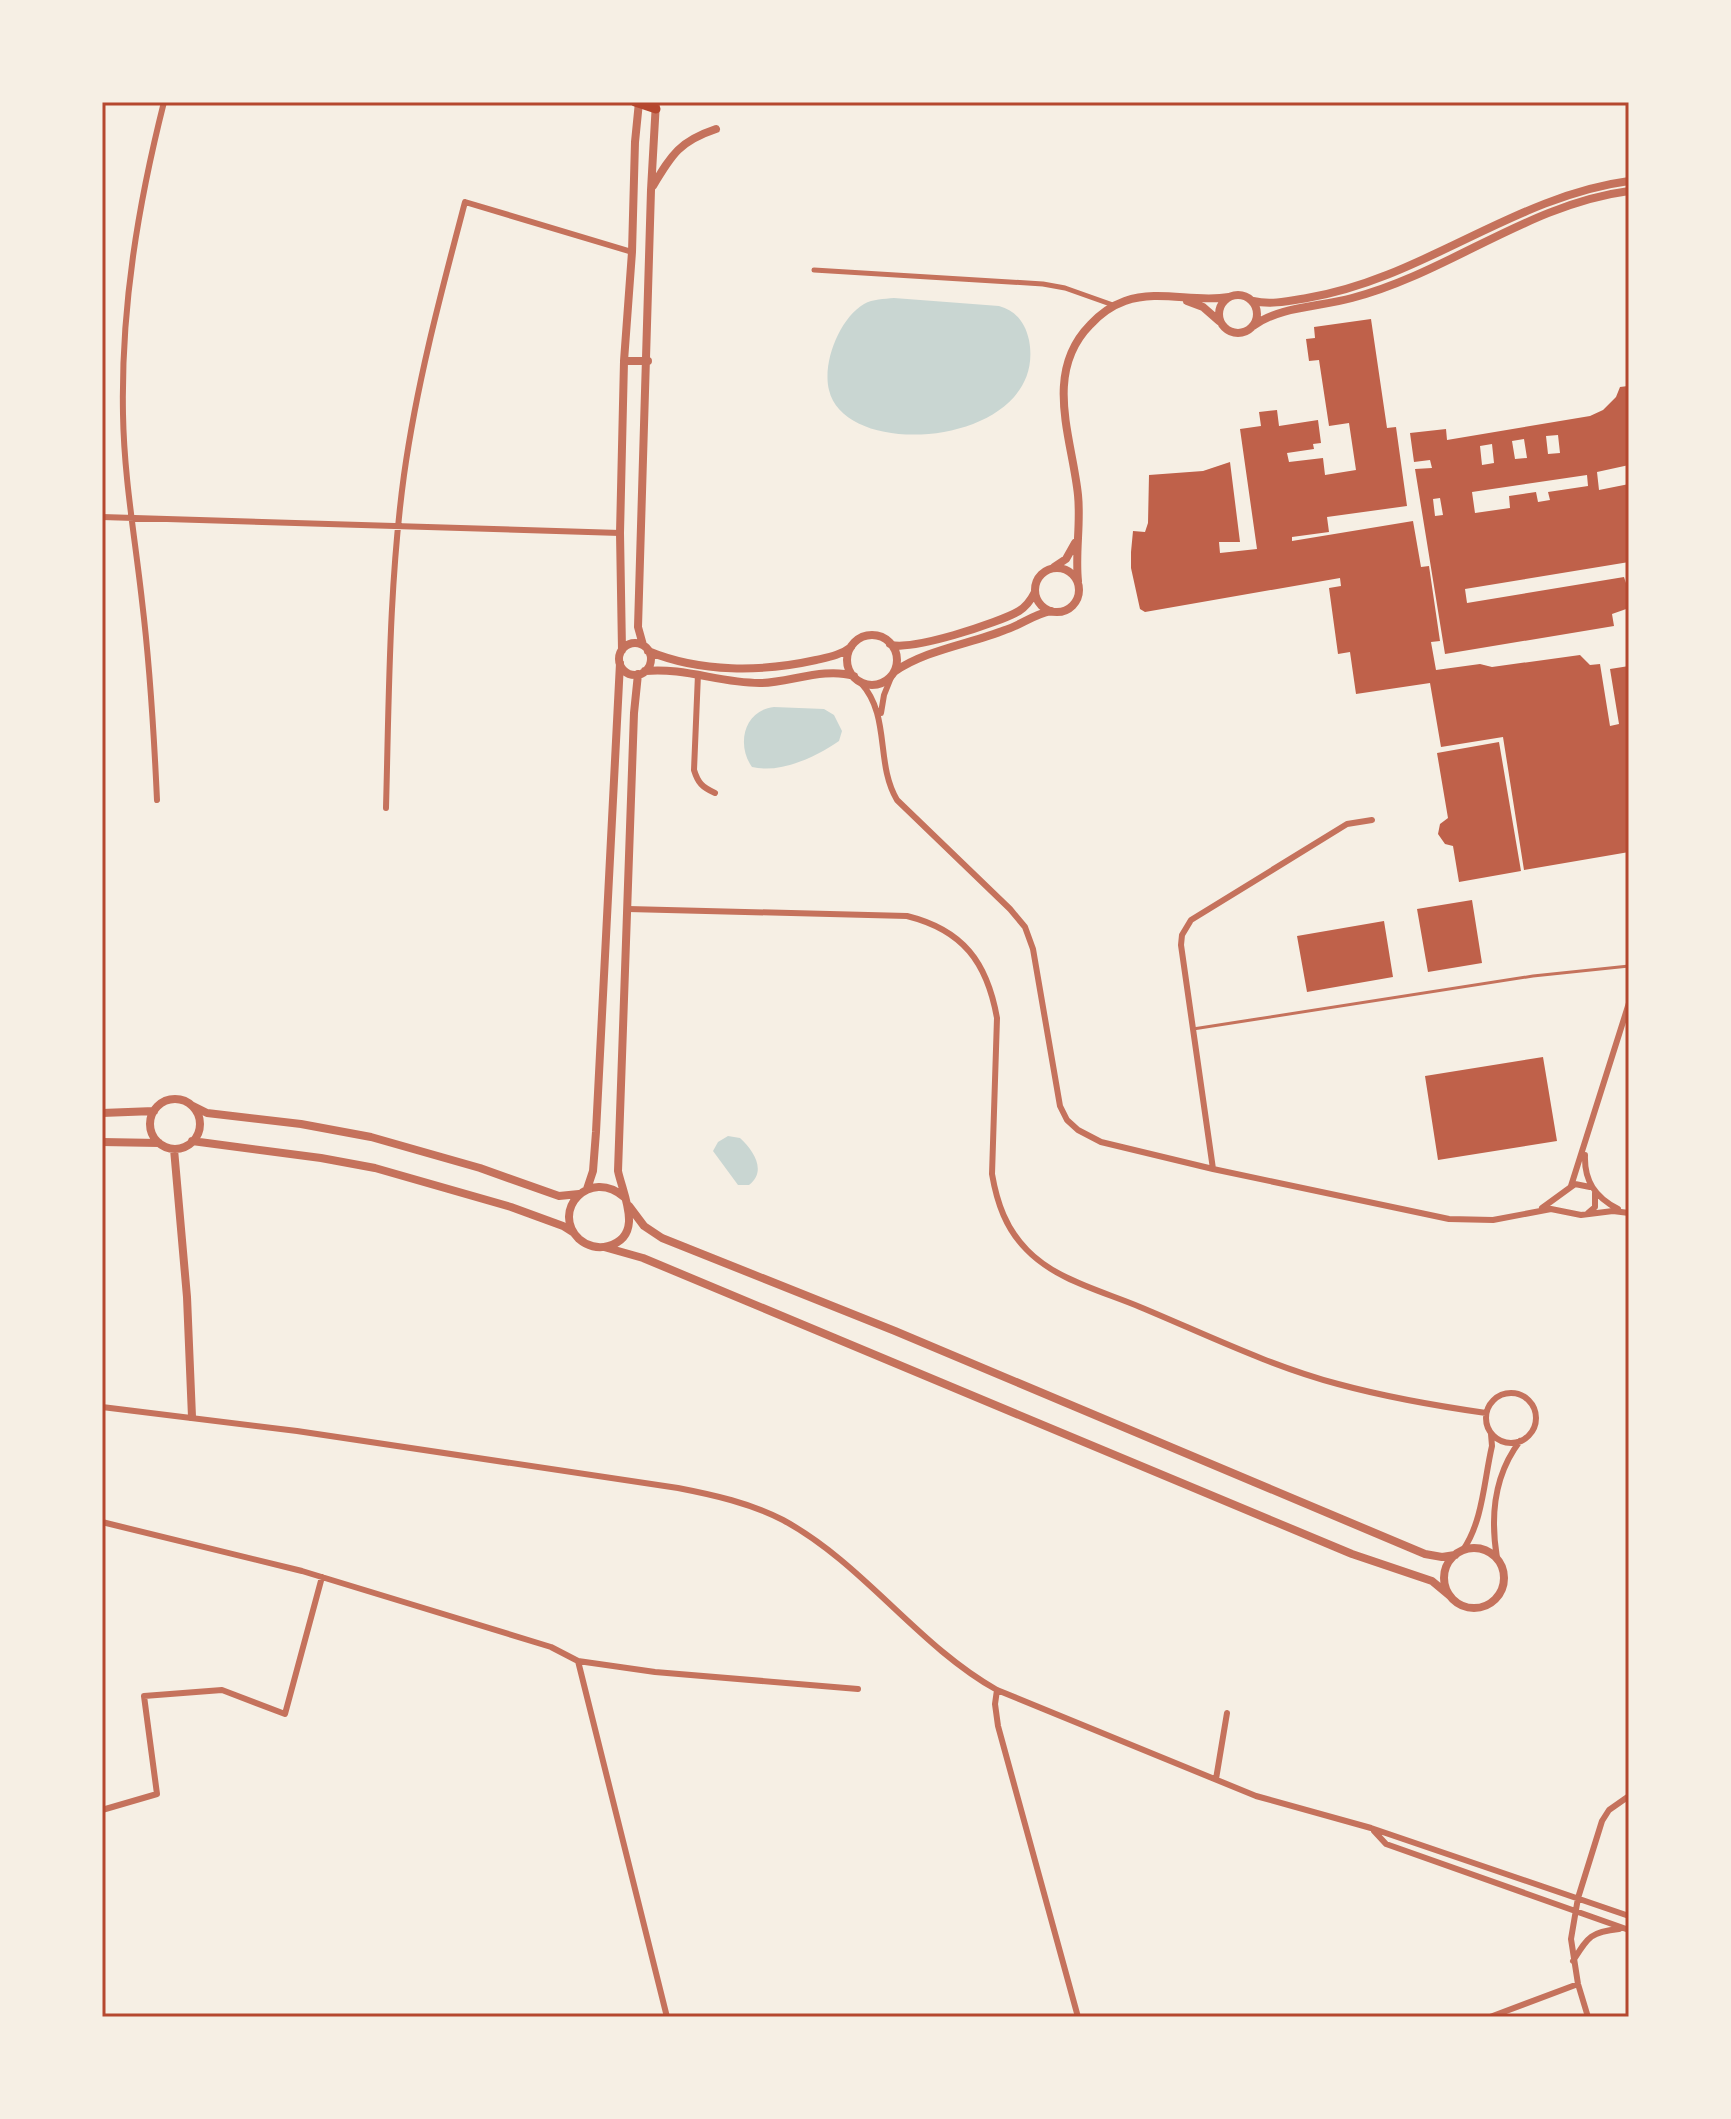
<svg xmlns="http://www.w3.org/2000/svg" width="1731" height="2119" viewBox="0 0 1731 2119" font-family="'Varela Round',sans-serif">
	<style>
		.water { fill: #c9d6d2 }
		.building { fill: #bf614a; fill-rule: evenodd }
		.lines { fill: none; stroke-linecap: round; stroke-linejoin: round }
		.service { stroke: #c5725c; stroke-width: 3 }
		.pedestrian { stroke: #c5725c; stroke-width: 5 }
		.minor { stroke: #c5725c; stroke-width: 6 }
		.tertiary { stroke: #c5725c; stroke-width: 8 }
		.secondary { stroke: #b5482f; stroke-width: 9 }
		.neatline { fill: none; stroke: #b5482f; stroke-width: 3 }
	</style>
	<rect width="100%" height="100%" fill="#f6efe4"/>
	<path class="water" d="M894 298 999 306C1016 311 1025 322 1029 340 1049 445 846 464 829 390 822 362 840 318 864 304 873 299 884 299 894 298Z
		M774 707 824 709 834 715 842 731 839 741C816 757 780 774 752 767 736 745 744 710 774 707Z
		M728 1136 740 1138C754 1151 767 1171 749 1185H738L713 1151 718 1142Z"/>
	<path class="building" d="M1371 319 1387 428 1396 427 1407 506 1327 517 1329 532 1292 537V541L1413 521 1421 567 1429 566 1440 641 1431 642 1436 670 1480 664 1492 667 1580 655 1590 665 1600 664 1610 726 1619 724 1610 669 1629 666V852L1524 870 1503 737 1441 747 1430 683 1356 694 1350 652 1338 654 1329 588 1341 586 1340 578 1145 612 1140 609 1131 568V552L1133 531 1145 532 1148 523 1149 475 1203 471 1230 462 1240 542H1219L1220 553 1257 549 1240 429 1261 426 1259 412 1277 410 1279 426 1318 420 1321 443 1313 444 1314 449 1287 453 1289 462 1323 458 1325 475 1356 470 1349 423 1329 426 1319 360 1309 361 1306 339 1315 338 1314 327Z
		M1628 386 1629 465 1597 472 1599 490 1629 484V562L1465 589 1467 603 1624 577 1626 583H1629V608L1612 614 1614 626 1445 654 1415 469 1432 468 1430 460 1414 462 1410 433 1446 429 1447 440 1590 416 1603 410 1616 397 1620 387ZM1558 435 1560 453 1548 454 1546 436ZM1524 439 1527 458 1515 459 1512 441ZM1492 444 1494 463 1482 465 1480 446ZM1587 475 1588 486 1548 492 1550 500 1538 502 1536 492 1509 496 1510 508 1475 513 1472 492ZM1440 498 1443 515 1435 516 1433 499Z
		M1499 742 1521 871 1459 882 1453 846 1445 844 1438 834 1440 824 1448 818 1437 753Z
		M1472 900 1482 963 1428 972 1417 909Z
		M1384 921 1393 977 1307 992 1297 936Z
		M1543 1057 1557 1141 1438 1160 1425 1076Z"/>
	<g class="lines">
		<path class="service" d="M1193 1029 1533 976 1629 966"/>
		<path class="pedestrian" d="M814 270 1043 284 1065 288 1113 305"/>
		<path class="minor" d="M102 517 620 533
			M698 674 694 770C698 783 702 787 715 793
			M861 683C891 716 875 763 897 800L1010 909 1025 927 1033 949 1060 1106 1067 1120 1078 1130 1101 1142 1213 1169 1449 1219 1493 1220 1551 1209 1581 1215 1613 1211 1629 1213
			M881 713 884 695 892 675
			M157 800C154 734 150 667 142 601 135 538 124 477 123 414 121 307 138 205 164 102
			M386 808C389 697 389 585 404 475 417 382 441 293 465 202L632 252
			M628 909 907 916C963 930 987 962 997 1018L992 1174C997 1203 1006 1229 1027 1250 1056 1280 1102 1291 1140 1307 1205 1334 1270 1366 1338 1384 1386 1397 1437 1406 1486 1413
			M1585 1155C1584 1181 1595 1197 1618 1209
			M1213 1169 1181 945 1182 935 1191 920 1347 824 1372 820
			M1571 1186 1629 1003
			M1542 1208 1575 1184 1590 1187
			M1588 1213 1595 1207V1193
			M1486 1418a25 25 0 1 1 50 0a25 25 0 1 1-50 0Z
			M102 1407 297 1431 678 1488C714 1495 750 1503 783 1520 864 1564 917 1645 997 1690L1256 1796 1371 1828 1629 1916
			M102 1522 302 1571 551 1647 578 1661 655 1672 858 1689
			M1463 1550C1483 1521 1484 1480 1492 1446L1491 1434
			M1497 1558C1490 1516 1494 1475 1520 1441
			M578 1661 667 2017
			M997 1690 995 1704 998 1726 1078 2017
			M1216 1779 1227 1713
			M102 1810 157 1794 144 1696 222 1690 285 1714 322 1577
			M1374 1831 1386 1844 1629 1930
			M1573 1961C1588 1937 1590 1932 1619 1929
			M1490 2017 1578 1984
			M1588 2017 1578 1984 1571 1939 1578 1898 1602 1821 1609 1810 1629 1796"/>
		<path class="tertiary" d="M653 186C672 154 680 141 716 129
			M1219 314a19 19 0 1 1 38 0a19 19 0 1 1-38 0Z
			M1187 301 1203 307 1219 321
			M1253 301C1271 305 1289 301 1307 298 1422 279 1515 196 1629 181
			M1253 326C1280 306 1320 307 1352 298 1448 273 1529 204 1629 191
			M624 361H648
			M1054 567 1066 559 1075 543
			M1035 590a22 22 0 1 1 44 0a22 22 0 1 1-44 0Z
			M1078 581C1075 552 1081 524 1078 495 1072 438 1043 373 1090 325 1100 314 1111 306 1125 301 1159 289 1194 303 1229 297
			M847 660a25 25 0 1 1 50 0a25 25 0 1 1-50 0Z
			M619 659a16 16 0 1 1 32 0a16 16 0 1 1-32 0Z
			M890 644C907 653 1001 622 1019 611 1027 606 1031 600 1035 592
			M643 645 638 627 651 190 656 102
			M622 650 620 533 624 361 632 252 635 142 639 102
			M648 651C701 673 762 672 816 660 829 657 841 655 851 647
			M645 671C685 667 722 684 762 683 791 682 825 667 854 676
			M894 672C925 650 970 644 1005 630 1021 625 1034 614 1051 611
			M150 1124a25 25 0 1 1 50 0a25 25 0 1 1-50 0Z
			M191 1105 207 1113 301 1124 371 1137 480 1168 559 1196 579 1194
			M102 1113 154 1111
			M192 1141 321 1158 375 1168 511 1207 563 1226 574 1233
			M102 1142 159 1143
			M174 1149 187 1297 192 1417
			M587 1189 593 1171 596 1132 620 663
			M624 1197C590 1167 550 1211 579 1239 587 1246 598 1249 608 1246 645 1236 623 1195 618 1171L634 713 638 674
			M629 1206 644 1226 662 1238 895 1331 1425 1554 1442 1557 1455 1555
			M604 1247 643 1258 1352 1554 1432 1581 1450 1596
			M1444 1578a30 30 0 1 1 60 0a30 30 0 1 1-60 0Z"/>
		<path class="secondary" d="M635 102 656 109"/>
	</g>
	<rect width="1731" height="2119" fill="none" stroke="#f6efe4" stroke-width="208"/>
	<rect x="104" y="104" width="1523" height="1911" class="neatline"/>
</svg>
